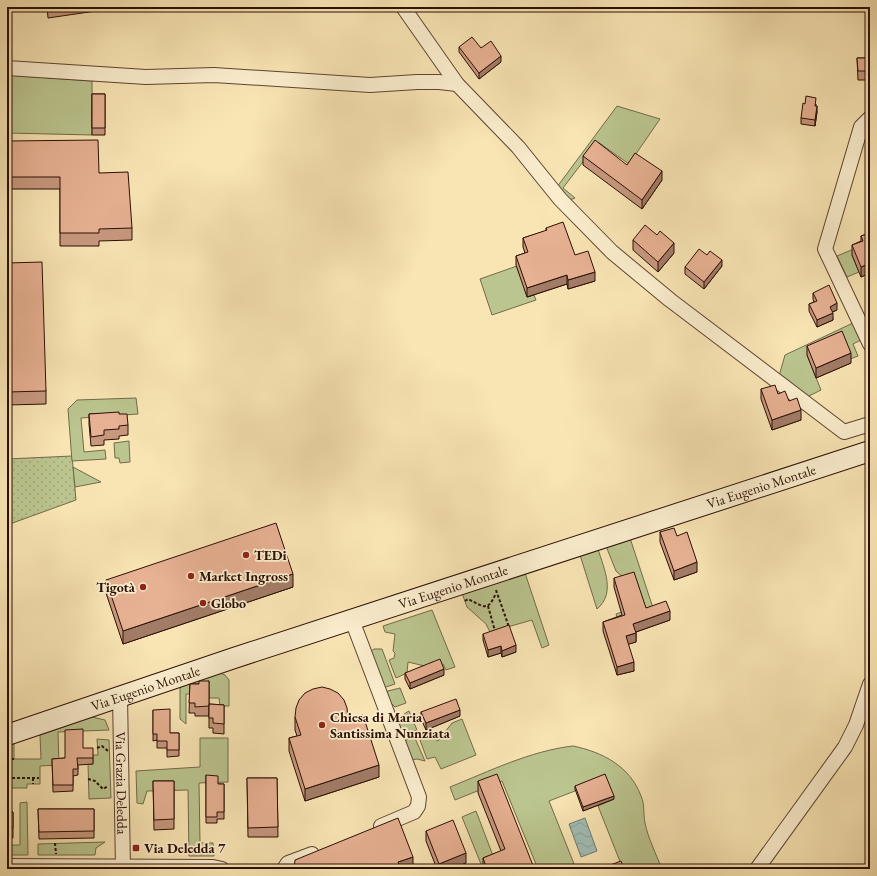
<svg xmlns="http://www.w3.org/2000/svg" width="877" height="876" viewBox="0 0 877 876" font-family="'EB Garamond',serif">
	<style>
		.grass { fill: url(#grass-dots); stroke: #736a4a }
		.garden { fill: #bbc58f; stroke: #736a4a }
		.water { fill: url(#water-waves); stroke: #72776f }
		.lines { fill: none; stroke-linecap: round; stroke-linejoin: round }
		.street-casing { stroke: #5e4430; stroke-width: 16 }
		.secondary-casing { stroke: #2b0f04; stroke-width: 22 }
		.path { stroke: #2b0f04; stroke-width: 2; stroke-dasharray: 3 2; stroke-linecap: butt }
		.street { stroke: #fbeece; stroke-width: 14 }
		.secondary { stroke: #fbeece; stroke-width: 20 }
		.wall { fill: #c7987e; stroke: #2b0f04 }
		.shaded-wall { fill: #a27c67; stroke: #2b0f04 }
		.building { fill: #e7b193; stroke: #2b0f04 }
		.poi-dot { fill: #8f2418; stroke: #fbeece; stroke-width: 1.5 }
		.labels { text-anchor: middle; stroke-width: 3.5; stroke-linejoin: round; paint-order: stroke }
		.street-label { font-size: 14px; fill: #2b0f04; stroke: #fbeece }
		.poi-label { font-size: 14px; font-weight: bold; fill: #2b0f04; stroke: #fbeece; text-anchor: start }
	</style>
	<defs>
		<pattern id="grass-dots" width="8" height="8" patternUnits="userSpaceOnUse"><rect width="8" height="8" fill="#bbc58f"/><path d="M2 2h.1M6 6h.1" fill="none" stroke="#a1a87a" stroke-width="1.8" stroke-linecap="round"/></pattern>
		<pattern id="water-waves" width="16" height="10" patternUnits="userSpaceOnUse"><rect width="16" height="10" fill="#a1bdb6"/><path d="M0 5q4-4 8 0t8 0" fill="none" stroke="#8ba19b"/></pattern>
	</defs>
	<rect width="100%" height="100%" fill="#f9e5b4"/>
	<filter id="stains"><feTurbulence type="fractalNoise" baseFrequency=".005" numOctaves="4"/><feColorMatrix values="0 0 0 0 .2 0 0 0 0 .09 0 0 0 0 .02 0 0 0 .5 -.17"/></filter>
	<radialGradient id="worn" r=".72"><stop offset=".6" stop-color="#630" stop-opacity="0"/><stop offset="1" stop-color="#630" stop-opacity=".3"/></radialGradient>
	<path class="grass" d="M72 456 76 500 7 525V459Z"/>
	<path class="garden" d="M7 75 92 81V135L7 133Z
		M617 106 660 119 629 164 598 142 563 188 575 198 570 200 557 187Z
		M861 246 852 255 859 272 847 277 837 256Z
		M517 266 528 297 534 295 536 300 492 315 480 279Z
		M853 323 861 340 853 344 858 356 850 359 807 355 821 390 807 397 779 376 785 355Z
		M136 398 138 414 81 418 84 452 105 450 106 459 72 461 68 409 77 400Z
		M129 441 130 462 120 463 119 458H115L114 443Z
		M73 467 101 482 75 487Z
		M630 538 655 614 620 625 616 614 642 605 626 580 616 571 606 546Z
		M598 549C604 569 616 593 597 609L580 555Z
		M525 573 549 645 542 648 532 620 490 632 486 624 467 607 462 593Z
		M432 610 455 667 446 670 443 664 433 668 408 662 407 673 396 678 389 660 394 658 395 653 393 651 395 634 385 632 383 626Z
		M374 649H382L395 684 383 688 370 652Z
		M220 673 225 675 229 680V706H220L219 698H209L208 690 199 694H186V724L180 719V686Z
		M400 688 406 703 395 707 388 700 384 692Z
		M409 711 417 730 401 735C396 724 398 717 409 711Z
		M92 717 105 720 109 730 58 732 59 765 40 766V784H27V788H7V746L14 744V759H41L40 735Z
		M462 719 476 755 441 769 435 757 427 759 420 740 430 736 438 741 452 723Z
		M414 736 425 761 417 759 410 760 403 742Z
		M200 738H228V782L199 783 200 843H213L214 856H189L188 790 147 791 143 804 137 803 136 771 200 767Z
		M97 739 109 740 111 798 89 799 88 764H93V755H98Z
		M573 746C602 752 630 766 641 796 645 805 643 813 645 823 648 838 656 854 662 869H623L598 806 614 799 575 790V791L549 801 576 869H538L502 781 455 800 450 787C490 771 530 751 573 746Z
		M27 802 28 855H7V845H20V803Z
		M476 811 498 869H483L462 817Z
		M105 842 96 848 95 855H38V844Z"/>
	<path class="water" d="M585 818 597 851 581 857 569 824Z"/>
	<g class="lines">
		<defs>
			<g id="street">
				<path d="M403 7 457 84 518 147 560 199 612 252 670 300 844 432 870 424"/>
				<path d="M7 68 146 77 214 75 370 85 417 82H439L457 84"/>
				<path d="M870 118 861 127 825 249 870 344"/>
				<path d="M352 620 419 797 418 806 414 812 381 826"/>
				<path id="s1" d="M120 696 123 869"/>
				<path d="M7 866 213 867 222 869"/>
				<path d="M284 869 288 863 312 854"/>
				<path d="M757 869 845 747 856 725 870 684"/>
			</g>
			<g id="secondary">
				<path id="s2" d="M7 735 234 658 870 451"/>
			</g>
		</defs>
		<use href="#street" class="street-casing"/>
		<use href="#secondary" class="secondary-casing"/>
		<path class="path" d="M496 590 509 627
			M465 601 468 599C484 607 488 612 496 593
			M488 606 495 631
			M97 748 102 746 108 751
			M7 760 14 759
			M7 778H39
			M33 778V784
			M88 779 95 781 103 789 108 786
			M55 843 56 854"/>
		<use href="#street" class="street"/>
		<use href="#secondary" class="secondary"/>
	</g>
	<path class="wall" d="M47 7H96V11L48 18Z
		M459 47 481 48 501 62 479 79 459 52Z
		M857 58H870V80H858Z
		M92 94H105V135H92Z
		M816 104V106L817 112 815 126 801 124V118Z
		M7 141 99 173 132 228V240L99 241V246H60V189H7Z
		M583 156 627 165 662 180 642 209 583 165Z
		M546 228 575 255 595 281 568 289 567 284 527 297 516 265V256L525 253 523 247V238L546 231Z
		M870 233V273L861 277 852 255V245L861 241V236Z
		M633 240 674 253 658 272 633 250Z
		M7 263 46 391V404L7 405Z
		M722 266 704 289 685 274V267Z
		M870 283V304L866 295V285Z
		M813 293 837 310 832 312 833 320 817 327 809 311V304L814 302 813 299Z
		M807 346 851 363 816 378 807 355Z
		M761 389 778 394 789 401 801 420 772 430 761 399Z
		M89 414H119L128 425V435L119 436V439L104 440V445L91 446 89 424Z
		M660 532 677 536 697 572 674 580 660 542Z
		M614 578 646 608 670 620 636 632V642L628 644 634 671 617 675 603 631V622L622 615 614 587Z
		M106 580 293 587 123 644 106 593Z
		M483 634 516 652 502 657 501 653 488 657 483 640Z
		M405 673 444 675 410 689 405 679Z
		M209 681V716H195V713H189L190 684H199Z
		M209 704 224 705V734L213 733V728H209Z
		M153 710 170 733H179V756L167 757V748H157V740L153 741Z
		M421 712 460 716 426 730 421 719Z
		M295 717 348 719 379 777 305 801 289 751V738L297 736 295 730Z
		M83 748 93 758V764L78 765V775L73 776V791L53 792 52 759 65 758Z
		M206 775 218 784H224V819H217V823H206Z
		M247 778H277L278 837H248Z
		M153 781H174V829L154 830Z
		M478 781 534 868 543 869H483V858L501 851 478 793Z
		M575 786 614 799 583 811 575 789Z
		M7 799 10 811 13 812V838H7Z
		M38 809H94V838L39 839Z
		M426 831 466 863 450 869H437L426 841Z"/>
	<path class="shaded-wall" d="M501 56V62L479 79V73Z
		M817 106V112L815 126V120Z
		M662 171V180L642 209V200Z
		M674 243V253L658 272V262Z
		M722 260V266L704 289V282Z
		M870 263V273L861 277V267Z
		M595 272V281L568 289V280Z
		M567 275V284L527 297V288Z
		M837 303V310L830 313V307Z
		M833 313V320L817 327V320Z
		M851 353V363L816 378V368Z
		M801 410V420L772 430V420Z
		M697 562V572L674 580V571Z
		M293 574V587L123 644V631Z
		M670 611V620L633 633V624Z
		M636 633V642L626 645V636Z
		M516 645V652L502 657V651Z
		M501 646V653L488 657V650Z
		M634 662V671L617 675V667Z
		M444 669V675L410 689V683Z
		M460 710V716L426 730V723Z
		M379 765V777L305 801V789Z
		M614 796V799L583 811V807Z
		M466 853V863L450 869H439V864Z
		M413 857V866L407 869H398V862Z"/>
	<path class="building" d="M472 37 481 48 491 41 501 56 479 73 459 47Z
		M857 58H870V71H858Z
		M92 94H105V128H92Z
		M806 96 816 98 815 106H817L815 120 801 118 803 103 805 104Z
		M98 140 99 173 128 172 132 228 99 229V233H60V177H7V141Z
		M595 140 627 165 635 153 662 171 642 200 583 156Z
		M563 222 575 255 588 251 595 272 568 280 567 275 527 288 516 256 528 252 523 238 547 230 546 228Z
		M645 225 657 235 660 231 674 243 658 262 633 240Z
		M870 233V263L861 267 852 245 863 241 861 236Z
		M699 249 707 255 710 251 722 260 704 282 685 267Z
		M42 262 46 391 7 392V263Z
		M870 283V294L866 285Z
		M829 285 837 303 830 307 833 313 817 320 809 304 817 301 813 293Z
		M842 331 851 353 816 368 807 346Z
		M775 385 778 394 785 391 789 401 797 398 801 410 772 420 761 389Z
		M119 412V414H127L128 425 119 426V429L104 430V435L91 437 89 414Z
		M276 523 293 574 123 631 106 580Z
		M674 528 677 536 687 532 697 562 674 571 660 532Z
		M634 572 646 608 666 601 670 611 633 624 636 633 626 636 634 662 617 667 603 622 625 615 614 578Z
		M509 625 516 645 502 651 501 646 488 650 483 634Z
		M440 659 444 669 410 683 405 673Z
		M199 681H209V706L195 707V703H189L190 684H199Z
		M322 687 330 689 338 693 344 700 347 708 348 719 363 715 379 765 305 789 289 738 301 735 295 717 296 708 299 700 305 693 313 689Z
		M456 699 460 710 426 723 421 712Z
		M209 704 224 705V724L213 723V718H209Z
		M170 709V733H179V750H167V741H157V734H153V710Z
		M83 729V748H93V758H77L78 769H73V785H53L52 759 65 758V730Z
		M497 774 534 868 541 865 543 869H487L483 858 505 849 478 781Z
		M605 774 614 796 583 807 575 786Z
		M206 775 218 776V784H224V812H217V817H206Z
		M247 778H277L278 827 248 828Z
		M153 781H174V819L154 820Z
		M7 799H10V811L13 812V828L7 829Z
		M38 809H94V831L39 832Z
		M398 818 413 857 398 862 401 869H294L295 860Z
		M453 820 466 853 439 864 426 831Z
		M621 861 624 869H600Z"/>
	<g class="poi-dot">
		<circle cx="246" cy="555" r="4"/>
		<circle cx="191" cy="576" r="4"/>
		<circle cx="143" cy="587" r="4"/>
		<circle cx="203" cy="603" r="4"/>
		<circle cx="322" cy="725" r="4"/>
		<rect x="132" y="844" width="8" height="8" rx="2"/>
	</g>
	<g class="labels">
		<g class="street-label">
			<text dy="5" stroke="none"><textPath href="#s2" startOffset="794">Via Eugenio Montale</textPath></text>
			<text dy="5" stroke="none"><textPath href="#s2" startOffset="470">Via Eugenio Montale</textPath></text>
			<text dy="5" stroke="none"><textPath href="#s2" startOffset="146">Via Eugenio Montale</textPath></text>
			<text dy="5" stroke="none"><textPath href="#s1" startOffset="87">Via Grazia Deledda</textPath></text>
		</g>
		<g class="poi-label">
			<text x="254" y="560">TEDi</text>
			<text x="199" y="581">Market Ingross</text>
			<text x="135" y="592" text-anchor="end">Tigotà</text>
			<text x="211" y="608">Globo</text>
			<text x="330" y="722">Chiesa di Maria<tspan x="330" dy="16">Santissima Nunziata</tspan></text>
			<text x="144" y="853">Via Deledda 7</text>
		</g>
	</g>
	<rect width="877" height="876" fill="none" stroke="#f9e5b4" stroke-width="24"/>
	<rect x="8" y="8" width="861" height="860" fill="none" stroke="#2b0f04" stroke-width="2"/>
	<rect x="12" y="12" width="853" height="852" fill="none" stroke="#2b0f04"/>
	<rect width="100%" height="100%" filter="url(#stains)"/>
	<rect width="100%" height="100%" fill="url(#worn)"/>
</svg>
